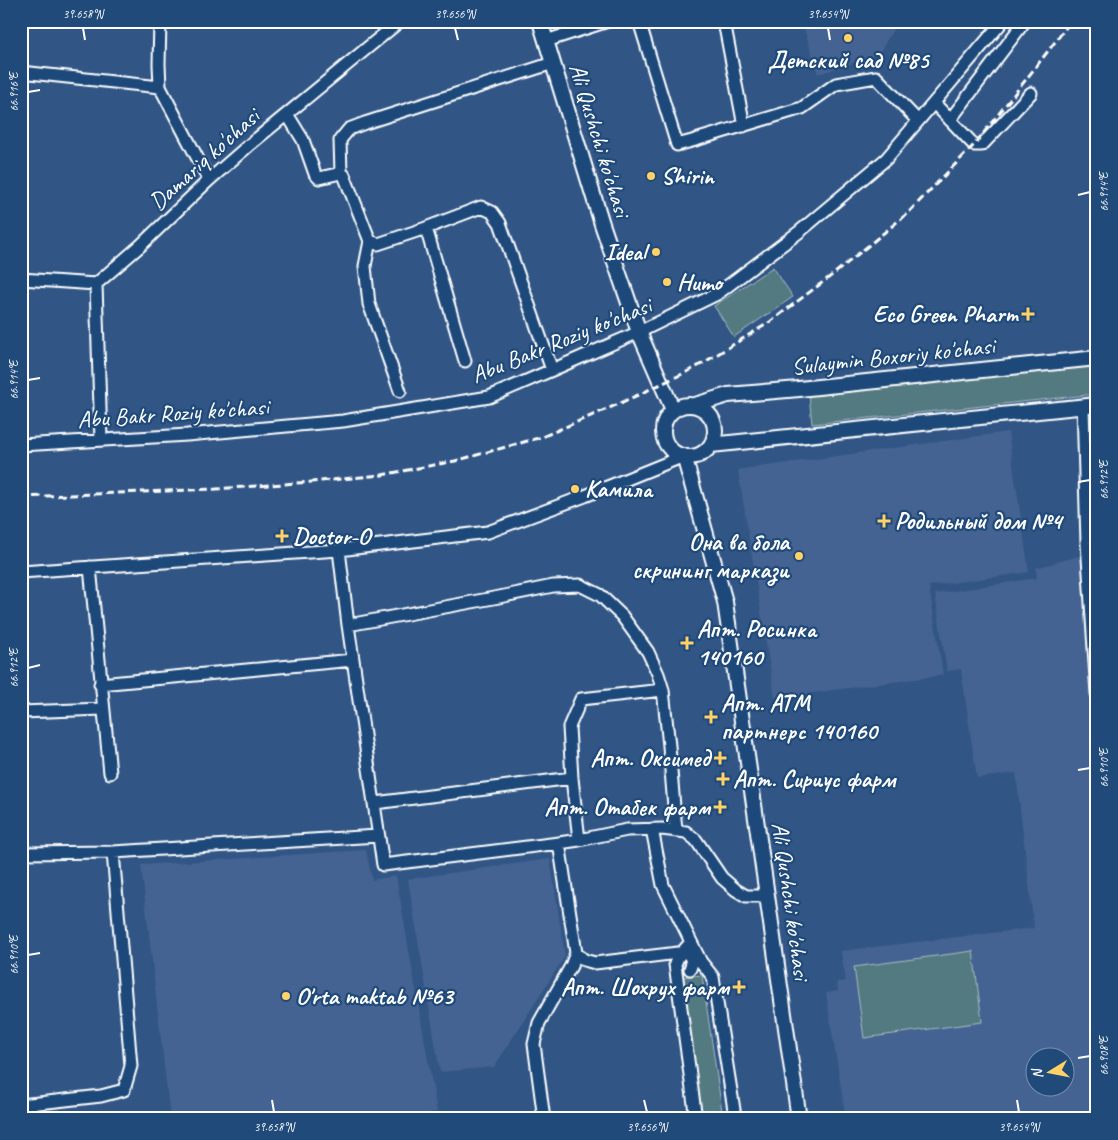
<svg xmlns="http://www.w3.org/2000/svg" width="1118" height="1140" viewBox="0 0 1118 1140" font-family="Caveat,sans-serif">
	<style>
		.built { fill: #446392; fill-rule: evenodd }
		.green { fill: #537a81; stroke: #a9bcc0 }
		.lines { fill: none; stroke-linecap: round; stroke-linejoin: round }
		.minor-casing { stroke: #fff; stroke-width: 15 }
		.major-casing { stroke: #fff; stroke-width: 18 }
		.minor { stroke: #1f4a7a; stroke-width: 11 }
		.major { stroke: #1f4a7a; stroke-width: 14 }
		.rail { stroke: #fff; stroke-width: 3; stroke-dasharray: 8 4; stroke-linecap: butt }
		.ticks { fill: none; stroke: #fff; stroke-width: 2 }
		.poi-dot { fill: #ffd166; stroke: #1f4a7a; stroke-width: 2 }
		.labels { text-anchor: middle; stroke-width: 4.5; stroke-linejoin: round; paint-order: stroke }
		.poi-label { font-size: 24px; font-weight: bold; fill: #fff; stroke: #1f4a7a; text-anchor: start }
		.street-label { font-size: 24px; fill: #fff; stroke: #1f4a7a }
		.neatline { fill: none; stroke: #fff; stroke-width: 2 }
		.ticks-label { font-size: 12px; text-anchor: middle; fill: #fff }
	</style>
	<rect width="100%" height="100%" fill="#315686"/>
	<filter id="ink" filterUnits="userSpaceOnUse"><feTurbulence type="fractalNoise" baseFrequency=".02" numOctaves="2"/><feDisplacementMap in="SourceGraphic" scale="10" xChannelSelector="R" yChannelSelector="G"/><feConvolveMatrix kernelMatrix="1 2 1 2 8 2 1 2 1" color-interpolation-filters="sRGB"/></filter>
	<g filter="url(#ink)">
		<path class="built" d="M802 21H898L878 55 818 74Z
			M1008 432 1029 572 929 586 943 675 775 698 738 470Z
			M1083 555 1093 739 1097 757V1119H846L826 993 838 991 837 982 846 981 841 951 1034 928 1016 773 977 778 961 669 947 671 935 594 1037 578 1036 568ZM1036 1058H1066V1088H1036Z
			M366 850 372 880 396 876 437 1112 406 1116V1119H179L170 1117 141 865Z
			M550 859 565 956 494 1067 440 1072 408 879Z"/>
		<path class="green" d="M773 267 793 297 734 337 714 306Z
			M1097 366V394L812 424 809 395Z
			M973 951 982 1022 864 1038 854 967Z
			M702 975 722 1111 702 1114 682 977Z"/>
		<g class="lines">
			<defs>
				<path id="minor" d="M639 21 677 145 692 141 802 108 836 84 876 77 918 121
					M723 21 726 32 744 126
					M546 41 608 21
					M21 72 160 87 209 180
					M160 87 159 64 160 21
					M934 103 974 145H982L1031 93
					M287 114 303 140 315 174 319 178 341 173 344 175 370 241 378 244 426 228 481 207 492 212 500 223 552 370
					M950 120 1025 21
					M341 173 340 140 349 129 365 123 553 63
					M426 228 465 361
					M370 241 365 266 369 304 400 391
					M21 279 96 284 140 246 209 180 248 146 400 21
					M96 284 101 440
					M1083 406 1087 543 1097 694
					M21 445 187 435 343 421 489 397 552 370 639 332 717 294 799 232 886 159 1003 21
					M339 550 348 625 383 865 559 843 576 953 571 966 539 1023 534 1044 544 1119
					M90 567 110 773
					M21 572 339 550 488 532 585 496 684 456
					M348 625 499 597 553 586 580 585 600 595 622 616 648 652 658 674 663 690 669 746 676 831
					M100 684 353 660
					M21 712 103 709
					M375 803 572 778
					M652 829 663 885 701 962 713 977 735 1116 717 1119
					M579 840 572 778 569 727 581 699 663 690
					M559 843 579 840 627 830 662 829 686 832 696 840 722 878 736 890 746 896H767
					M21 853 113 852 378 836
					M691 942 678 957 675 964 696 1119
					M576 953 584 960 595 963 686 952 690 956 692 963 690 969
					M21 1105 101 1096 124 1090 131 1066 113 852"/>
				<path id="major" d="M540 21 602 224 639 332 673 410
					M695 405 728 395 799 389 1097 358
					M663 431a26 26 0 1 1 52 0a26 26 0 1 1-52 0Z
					M711 445 1097 405
					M684 456 725 602 799 1119"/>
			</defs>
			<use href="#minor" class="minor-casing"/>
			<use href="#major" class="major-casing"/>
			<use href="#minor" class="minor"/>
			<use href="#major" class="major"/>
			<path class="rail" d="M21 497 216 489 311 482 382 475 455 461 542 437 623 402 695 368 770 322 835 273 908 213 974 145 1035 68 1071 21"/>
		</g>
	</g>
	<path class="ticks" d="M83 28 85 40M455 28 458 40M828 28 830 40M28 92 40 90M1078 195 1090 192M28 380 40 378M1078 482 1090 480M28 668 40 665M1078 770 1090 768M28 955 40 953M1078 1058 1090 1056M272 1100 274 1112M644 1100 647 1112M1017 1100 1019 1112"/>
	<g class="poi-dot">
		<circle cx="848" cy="38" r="5"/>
		<circle cx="651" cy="176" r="5"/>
		<circle cx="656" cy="252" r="5"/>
		<circle cx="667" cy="282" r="5"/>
		<path d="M1025.5 306.5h5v5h5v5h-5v5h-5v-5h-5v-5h5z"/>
		<circle cx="575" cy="489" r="5"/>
		<path d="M881.5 513.5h5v5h5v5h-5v5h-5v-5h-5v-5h5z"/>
		<path d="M279.5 528.5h5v5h5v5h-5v5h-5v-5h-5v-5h5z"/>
		<circle cx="799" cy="556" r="5"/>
		<path d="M684.5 635.5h5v5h5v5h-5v5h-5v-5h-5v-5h5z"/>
		<path d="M708.5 709.5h5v5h5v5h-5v5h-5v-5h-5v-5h5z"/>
		<path d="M717.5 750.5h5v5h5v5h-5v5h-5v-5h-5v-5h5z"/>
		<path d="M720.5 771.5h5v5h5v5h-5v5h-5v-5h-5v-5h5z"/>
		<path d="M717.5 799.5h5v5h5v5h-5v5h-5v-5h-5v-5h5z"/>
		<path d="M736.5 979.5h5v5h5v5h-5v5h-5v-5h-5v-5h5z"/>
		<circle cx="286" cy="996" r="5"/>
	</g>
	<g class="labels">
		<g class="poi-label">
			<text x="848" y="68" text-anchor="middle">Детский сад №85</text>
			<text x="661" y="184">Shirin</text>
			<text x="646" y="260" text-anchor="end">Ideal</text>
			<text x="677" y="290">Humo</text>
			<text x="1018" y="322" text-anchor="end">Eco Green Pharm</text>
			<text x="585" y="497">Камила</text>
			<text x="895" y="529">Родильный дом №4</text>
			<text x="293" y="544">Doctor-O</text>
			<text x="789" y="550" text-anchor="end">Она ва бола<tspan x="789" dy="28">скрининг маркази</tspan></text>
			<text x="697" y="637">Апт. Росинка<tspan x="697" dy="28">140160</tspan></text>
			<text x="721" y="711">Апт. АТМ<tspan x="721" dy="28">партнерс 140160</tspan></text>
			<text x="710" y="766" text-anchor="end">Апт. Оксимед</text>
			<text x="733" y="787">Апт. Сириус фарм</text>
			<text x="710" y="815" text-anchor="end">Апт. Отабек фарм</text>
			<text x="729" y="995" text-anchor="end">Апт. Шохрух фарм</text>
			<text x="296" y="1004">O'rta maktab №63</text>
		</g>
		<g class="street-label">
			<text transform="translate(600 140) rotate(73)" y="8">Ali Qushchi ko'chasi</text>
			<text transform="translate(204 159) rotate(-42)" y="8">Damariq ko'chasi</text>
			<text transform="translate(561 340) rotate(-22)" y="8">Abu Bakr Roziy ko'chasi</text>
			<text transform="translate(893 356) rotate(-6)" y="8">Sulaymin Boxoriy ko'chasi</text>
			<text transform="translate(173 413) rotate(-4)" y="8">Abu Bakr Roziy ko'chasi</text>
			<text transform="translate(791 901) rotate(82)" y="8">Ali Qushchi ko'chasi</text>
		</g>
	</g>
	<rect width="1118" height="1140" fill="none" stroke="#1f4a7a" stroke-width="55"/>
	<g transform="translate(1050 1072) rotate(260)"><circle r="24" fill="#1f4a7a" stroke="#7992af"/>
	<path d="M0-4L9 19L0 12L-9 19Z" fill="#ffd166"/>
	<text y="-8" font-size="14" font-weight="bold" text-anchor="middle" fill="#ffffff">N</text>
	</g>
	<rect x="28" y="28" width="1062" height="1084" class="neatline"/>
	<g class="ticks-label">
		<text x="83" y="18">39.658°N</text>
		<text x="455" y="18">39.656°N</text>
		<text x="828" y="18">39.654°N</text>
		<text transform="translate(14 92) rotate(-90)" y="4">66.916°E</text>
		<text transform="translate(1104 192) rotate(-90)" y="4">66.914°E</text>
		<text transform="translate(14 380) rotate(-90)" y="4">66.914°E</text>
		<text transform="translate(1104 480) rotate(-90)" y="4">66.912°E</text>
		<text transform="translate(14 668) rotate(-90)" y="4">66.912°E</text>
		<text transform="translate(1104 768) rotate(-90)" y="4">66.910°E</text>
		<text transform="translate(14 955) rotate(-90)" y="4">66.910°E</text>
		<text transform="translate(1104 1056) rotate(-90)" y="4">66.908°E</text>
		<text x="274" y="1131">39.658°N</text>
		<text x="647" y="1131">39.656°N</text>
		<text x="1019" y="1131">39.654°N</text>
	</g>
</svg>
